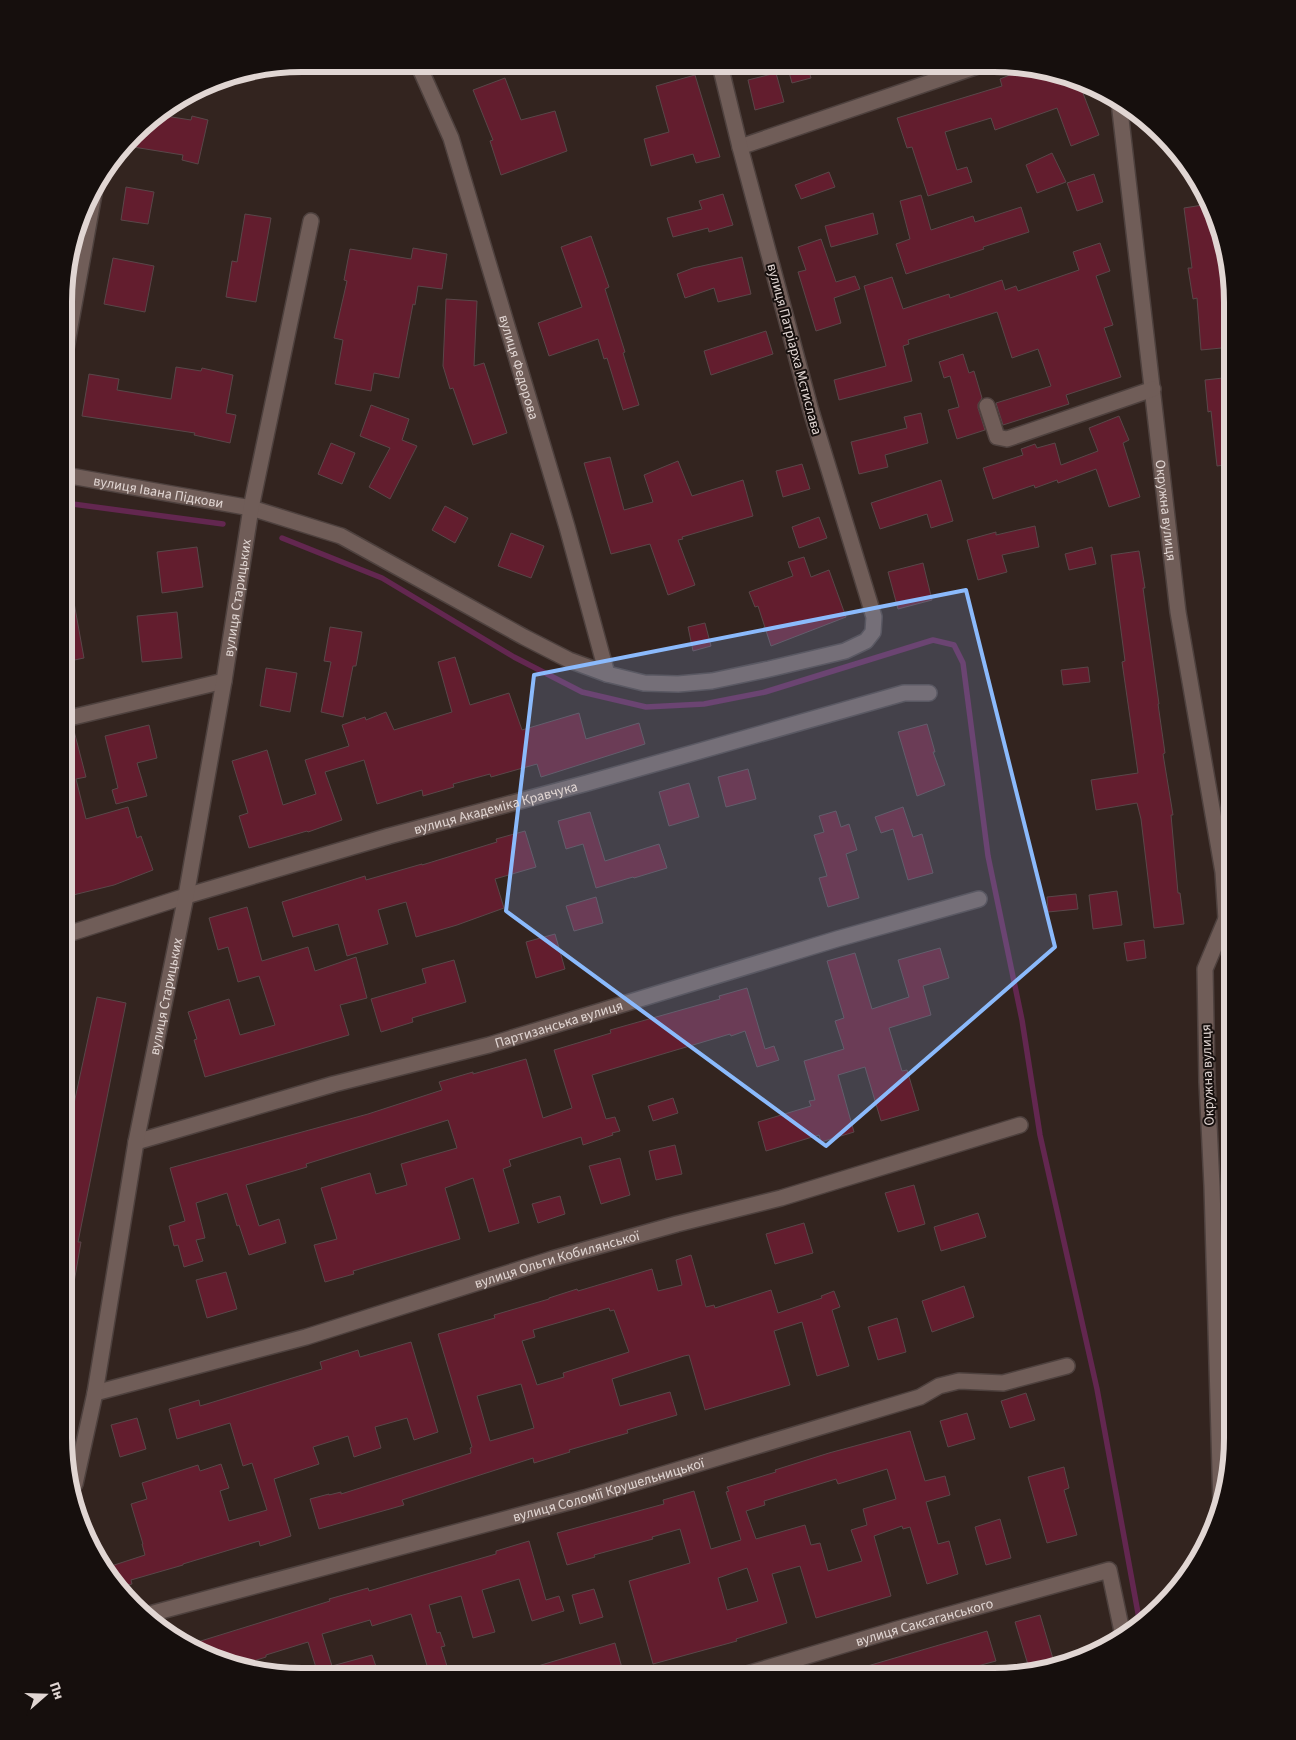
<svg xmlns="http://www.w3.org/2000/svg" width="1296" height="1740" viewBox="0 0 1296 1740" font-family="'Source Sans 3',sans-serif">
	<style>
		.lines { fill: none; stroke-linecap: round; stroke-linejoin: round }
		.stream { stroke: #632750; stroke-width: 5.5 }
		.building { fill: #631d2e; stroke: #594749; fill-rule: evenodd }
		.street-casing { stroke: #4e413e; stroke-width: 18 }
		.street { stroke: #705d58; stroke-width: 15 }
		.marked { fill: #8bbafc; fill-opacity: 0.2; stroke: #8bbafc; stroke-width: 4; stroke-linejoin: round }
		.labels { text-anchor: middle; stroke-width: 4; stroke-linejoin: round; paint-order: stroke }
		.street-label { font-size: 14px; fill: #e1d6d3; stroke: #160f0d }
		.rim { fill: none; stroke: #e1d6d3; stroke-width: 6 }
	</style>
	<rect width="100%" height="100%" fill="#33241f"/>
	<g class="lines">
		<path class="stream" d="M65 503 223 524
			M282 538 382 578 514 657 582 692 646 707 704 704 765 692 933 640 954 645 963 663 988 856 1022 1020 1040 1135 1097 1389 1140 1624"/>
	</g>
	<path class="building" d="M787 65H807L811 78 792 83Z
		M1029 67 1078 80 1099 135 1071 146 1057 108 995 130 991 118 945 132 957 170 967 167 972 182 928 196 912 147 907 148 897 118 1002 86 1000 79Z
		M776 73 784 102 755 110 748 80Z
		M695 75 720 157 696 163 693 154 651 166 644 139 669 132 656 86Z
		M505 78 521 120 555 111 567 151 501 175 490 141 493 140 473 90Z
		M159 115 191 120 192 116 208 120 198 164 182 160 183 155 127 146 145 123Z
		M1052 153 1066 182 1037 193 1026 165Z
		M829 172 835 187 801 199 795 185Z
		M1094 174 1103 202 1077 211 1067 183Z
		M126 187 154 192 148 224 121 220Z
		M723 194 733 225 709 232 708 228 673 237 667 218 702 209 699 201Z
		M921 195 931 230 973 216 975 222 1021 207 1029 232 983 247 984 249 906 274 896 244 910 239 900 201Z
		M1209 204 1217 237 1229 319 1232 318V347L1201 350 1197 298 1193 299 1188 268H1192L1184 208Z
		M873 213 878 234 831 247 825 226Z
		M245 214 271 218 256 302 226 297 232 261 237 262Z
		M591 236 609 287 605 289 625 352 623 353 639 405 623 410 607 358 604 359 598 339 549 356 538 323 582 307 561 247Z
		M821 239 836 282 855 276 860 289 834 298 841 323 816 331 798 272 806 270 798 247Z
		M1100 243 1110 271 1096 276 1113 325 1104 328 1121 377 1066 395 1069 404 1003 425 996 403 1051 386 1038 349 1012 358 997 312 908 340 909 344 903 346 912 381 839 400 834 380 886 366 864 286 892 277 903 309 949 294 950 298 1002 280 1005 290 1016 286 1018 291 1079 270 1073 252Z
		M413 248 447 254 442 289 418 286 415 305 413 304 399 378 374 373 371 391 335 384 343 340 334 338 347 281 344 280 350 249 411 259Z
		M742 257 751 294 718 302 714 288 685 298 677 274 693 268Z
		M113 258 154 266 145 312 104 304Z
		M446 299 477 301 474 366 484 363 507 433 473 445 453 388 450 389 443 366Z
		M766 331 773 354 711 375 704 351Z
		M963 354 969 373 974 371 982 398 978 404V408L985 430 957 439 948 410 959 407 950 376 944 378 939 362Z
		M176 367 201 371 202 368 233 375 226 413 236 415 230 443 194 435 195 433 82 416 89 374 119 379 117 390 171 399Z
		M1232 377V464L1217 466 1211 411 1208 412 1205 380Z
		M371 405 409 419 402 440 417 446 390 499 369 487 390 448 360 436Z
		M921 413 928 443 885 455 888 467 859 474 851 442 907 428 904 417Z
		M1119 416 1129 440 1123 443 1140 497 1109 507 1096 469 1058 483 1057 480 1035 488 1034 485 993 499 983 468 1023 455 1021 449 1035 444 1037 448 1055 443 1061 465 1098 451 1089 428Z
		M331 443 355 453 342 484 318 474Z
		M610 457 624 510 653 502 644 475 678 461 692 496 743 480 753 516 682 537 683 539 678 540 695 585 668 595 650 544 611 554 584 463Z
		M802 464 810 489 783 497 776 471Z
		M941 480 953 521 931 528 927 514 880 529 871 503Z
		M445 506 468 518 455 543 432 530Z
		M819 517 827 538 799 548 792 527Z
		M1035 526 1039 547 1002 555 1007 572 978 580 967 540 996 532V535Z
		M511 533 544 546 531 578 498 566Z
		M197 547 203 587 162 593 157 552Z
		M1092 547 1096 564 1069 570 1065 554Z
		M1139 551 1145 588H1143L1159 704H1158L1165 753 1163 754 1173 815H1171L1178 893H1180L1184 924 1154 928 1141 819 1137 803 1096 810 1091 780 1138 773 1122 662 1125 661 1111 555Z
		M804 557 811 577 829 570 846 617 771 646 758 606 755 607 749 592 793 576 788 562Z
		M923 563 932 600 898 609 888 572Z
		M73 597 84 658 65 662V598Z
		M177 612 182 658 142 662 137 616Z
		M705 623 711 646 693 651 688 627Z
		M330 627 362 632 356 666H353L343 717 321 712 331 662 324 661Z
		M455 657 470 705 509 693 522 730 579 713 586 739 639 723 645 744 541 777 537 764 491 777 490 774 453 784 454 787 423 796 422 790 377 804 364 760 325 772 342 820 308 832 307 831 249 848 239 816 248 813 232 761 267 750 283 805 316 794 305 760 349 746 342 725 365 717 366 720 386 712 394 730 452 712 438 662Z
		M1088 667 1090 682 1063 685 1061 670Z
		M266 668 297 673 290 712 260 706Z
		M927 724 935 752H933L945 785 917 796 898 732Z
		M149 725 157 758 137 763 147 796 116 804 112 790 118 788 105 736Z
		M73 727 86 777 76 779 86 819 128 807 137 838 141 836 153 870 114 885 65 897V861L71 859 65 837V728Z
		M748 769 756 799 726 807 718 777Z
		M689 783 699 817 669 826 659 792Z
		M903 807 913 837 922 834 933 873 908 880 893 829 881 833 875 817Z
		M836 811 841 827 849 824 857 850 846 854 859 898 828 907 819 878 827 876 814 835 824 832 819 816Z
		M590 812 605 861 659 844 667 868 634 878 633 877 596 888 583 844 566 849 558 821Z
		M525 831 536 867 495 879 504 908 457 925 416 937 406 902 378 910 388 944 347 956 338 924 293 937 282 902 365 876 366 880 422 864V865L497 842 496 839Z
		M1117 891 1122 925 1093 929 1089 895Z
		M1076 894 1078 909 1048 912 1047 897Z
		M596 897 603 923 574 931 566 906Z
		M247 907 262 961 308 947 315 971 356 957 367 998 340 1005 349 1035 205 1077 194 1040 197 1039 188 1012 229 999 240 1035 275 1025 259 976 238 982 228 947 218 950 209 918Z
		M555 934 565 969 536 978 526 942Z
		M1144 940 1146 958 1127 961 1124 943Z
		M940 948 949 978 923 986 931 1015 889 1028 902 1071 907 1070 919 1110 881 1121 865 1067 838 1075 854 1132 821 1142 819 1135 766 1151 758 1122 811 1106 809 1101 815 1100 804 1061 844 1049 835 1021 844 1018 827 961 855 953 872 1009 909 997 898 960Z
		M454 960 466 1002 412 1018 413 1022 381 1032 371 999 426 983 422 969Z
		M747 988 765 1049 774 1046 779 1060 757 1067 745 1031 731 1036 730 1034 592 1075 606 1119 615 1117 620 1131 612 1133 613 1135 583 1145 581 1137 509 1160 511 1166 503 1169 519 1223 489 1232 473 1178 445 1188 460 1239 353 1271 354 1274 325 1282 314 1245 337 1239 321 1188 370 1173 376 1194 407 1185 401 1164 457 1148 448 1120 306 1164 307 1167 246 1185 259 1226 279 1219 286 1243 249 1255 239 1225 237 1226 227 1193 196 1203 205 1238 196 1240 203 1261 184 1267 178 1245 174 1246 169 1226 185 1221 170 1168 368 1114 442 1090 439 1082 473 1072V1074L526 1059 543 1118 572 1108 554 1050 611 1033 610 1030 720 999 719 996Z
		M97 997 126 1003 78 1242H81L72 1294 64 1293V1150Z
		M673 1098 678 1113 653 1121 648 1106Z
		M675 1145 682 1174 656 1180 649 1151Z
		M620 1158 630 1195 601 1204 589 1166Z
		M914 1185 925 1224 898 1232 885 1193Z
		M560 1196 565 1214 538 1223 532 1204Z
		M978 1213 986 1237 941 1251 934 1227Z
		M804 1223 813 1253 775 1264 766 1234Z
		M691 1255 706 1307 714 1305 715 1308 771 1290 778 1313 822 1298 821 1296 834 1291 840 1307 832 1310 849 1366 817 1376 802 1322 774 1331 790 1385 705 1410 689 1355 684 1356 612 1379 620 1406 670 1392 677 1415 627 1430 628 1433 569 1450 570 1452 534 1463 533 1458 402 1500 404 1505 319 1529 310 1499 329 1494V1495L341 1492V1494L471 1453 470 1448 472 1447 438 1334 495 1318 494 1315 549 1299V1298L577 1289 578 1291 652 1269 658 1291 682 1285 676 1260ZM609 1308 610 1311 614 1310 629 1352 563 1373 564 1377 537 1385 522 1341 535 1337 533 1330ZM521 1384 534 1428 490 1441 477 1396Z
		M226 1272 237 1309 207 1318 196 1280Z
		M964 1286 974 1317 932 1332 922 1301Z
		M897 1318 906 1352 878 1360 868 1327Z
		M411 1342 438 1432 414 1440 407 1418 375 1427 381 1448 354 1457 348 1436 313 1447 319 1464 274 1479 291 1536 260 1546 259 1541 183 1564V1565L131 1580 132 1584 118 1588 105 1568 145 1555 142 1544H143L131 1504 147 1499 142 1483 198 1465 200 1471 221 1464 229 1488 220 1491 229 1521 267 1510 252 1463 243 1466 230 1423 177 1439 169 1409 199 1400 200 1406 322 1369 320 1362 358 1350 360 1357Z
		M1026 1393 1035 1420 1010 1428 1001 1401Z
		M967 1413 975 1439 948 1447 940 1421Z
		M137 1418 146 1449 120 1457 111 1425Z
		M910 1431 925 1481 945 1476 950 1495 926 1502 938 1544 949 1541 958 1574 927 1584 910 1527 903 1529 902 1526 874 1536 891 1596 816 1618 800 1566 772 1574 787 1623 736 1639 737 1641 653 1664 629 1581 690 1563 680 1529 652 1537 653 1539 594 1555 595 1557 567 1565 557 1533 664 1504 663 1500 694 1491 711 1549 741 1540 726 1492 729 1491 727 1487 776 1472 775 1470 829 1453ZM887 1469 896 1499 863 1509 867 1525 851 1530 862 1561 828 1571 820 1543 811 1545 805 1525 756 1539 746 1511 765 1505 764 1501 836 1479 838 1484ZM747 1568 758 1601 727 1610 718 1578Z
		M1064 1467 1069 1488 1064 1490 1077 1535 1047 1543 1028 1477Z
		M1000 1519 1011 1558 986 1565 975 1527Z
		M529 1541 546 1600 559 1596 564 1611 532 1621 519 1579 482 1590 495 1632 473 1638 461 1596 429 1605 437 1633 440 1632 445 1646 441 1647 447 1666 429 1672 411 1614 372 1626 370 1620 322 1634 332 1666 372 1655 379 1675 318 1674 308 1642 266 1655V1657L244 1664 191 1644 330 1601 329 1599 368 1588 369 1591 420 1576 496 1554V1551Z
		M594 1589 603 1617 580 1624 572 1595Z
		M1040 1615 1054 1662 1029 1668 1015 1622Z
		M987 1631 996 1661 940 1676H848L847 1672Z
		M615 1643 624 1675H522L521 1671Z"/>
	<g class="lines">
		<defs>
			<g id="street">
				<path id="s1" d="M418 64 451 138 567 527 607 674"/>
				<path id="s2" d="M1119 102 1178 612 1223 872 1226 919 1232 933"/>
				<path d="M740 147 978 66"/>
				<path d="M66 349 96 183"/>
				<path d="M987 406 997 437 1007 439 1153 389"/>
				<path id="s3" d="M65 475 251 508 341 536 524 637 569 660 607 674 644 683 678 684 712 681 769 669 845 651 866 641 873 632 874 617 811 411 740 147 720 65"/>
				<path d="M65 719 224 681"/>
				<path id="s4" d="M65 935 186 896 389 836 587 783 904 693H929"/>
				<path id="s5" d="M136 1142 334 1084 489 1045 837 939 979 899"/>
				<path id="s6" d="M95 1393 306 1337 552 1259 677 1224 781 1198 1020 1125"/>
				<path id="s7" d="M75 1484 95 1393 136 1142 186 896 224 681 251 508 311 221"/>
				<path d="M1221 1505 1212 1186 1207 1082 1205 969 1226 919"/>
				<path id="s8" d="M146 1615 584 1498 920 1397 939 1386 959 1381 1003 1383 1067 1366"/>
				<path id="s9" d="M740 1676 894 1630 1109 1570 1123 1636"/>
			</g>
		</defs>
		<use href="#street" class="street-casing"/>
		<use href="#street" class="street"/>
	</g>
	<path class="marked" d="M966 590 1055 947 826 1146 506 911 534 675Z"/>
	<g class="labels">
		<g class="street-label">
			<text transform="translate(795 349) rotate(75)" y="5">вулиця Патріарха Мстислава</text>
			<text dy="5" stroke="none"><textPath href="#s1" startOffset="320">вулиця Федорова</textPath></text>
			<text dy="5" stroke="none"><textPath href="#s3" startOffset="95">вулиця Івана Підкови</textPath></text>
			<text dy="5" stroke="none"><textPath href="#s2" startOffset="411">Окружна вулиця</textPath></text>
			<text dy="5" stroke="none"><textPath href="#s7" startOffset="901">вулиця Старицьких</textPath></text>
			<text dy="5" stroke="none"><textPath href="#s4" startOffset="449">вулиця Академіка Кравчука</textPath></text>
			<text dy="5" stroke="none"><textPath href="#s7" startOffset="496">вулиця Старицьких</textPath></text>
			<text dy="5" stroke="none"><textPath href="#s5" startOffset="439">Партизанська вулиця</textPath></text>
			<text transform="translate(1207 1075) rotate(-92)" y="5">Окружна вулиця</text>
			<text dy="5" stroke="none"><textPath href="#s6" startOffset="481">вулиця Ольги Кобилянської</textPath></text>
			<text dy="5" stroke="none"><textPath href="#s8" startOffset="479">вулиця Соломії Крушельницької</textPath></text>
			<text dy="5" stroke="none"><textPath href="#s9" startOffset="192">вулиця Саксаганського</textPath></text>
		</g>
	</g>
	<path d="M0 0H1296V1740H0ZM302 72H994A230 230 0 0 1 1224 302V1438A230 230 0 0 1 994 1668H302A230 230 0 0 1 72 1438V302A230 230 0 0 1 302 72Z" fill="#160f0d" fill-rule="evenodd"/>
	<path class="rim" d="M302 72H994A230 230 0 0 1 1224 302V1438A230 230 0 0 1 994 1668H302A230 230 0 0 1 72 1438V302A230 230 0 0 1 302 72Z"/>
	<g transform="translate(45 1695) rotate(70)" stroke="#160f0d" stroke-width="4" paint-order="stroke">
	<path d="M0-4L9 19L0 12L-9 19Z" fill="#e1d6d3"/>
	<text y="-8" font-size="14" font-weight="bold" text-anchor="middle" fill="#e1d6d3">Пн</text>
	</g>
</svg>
